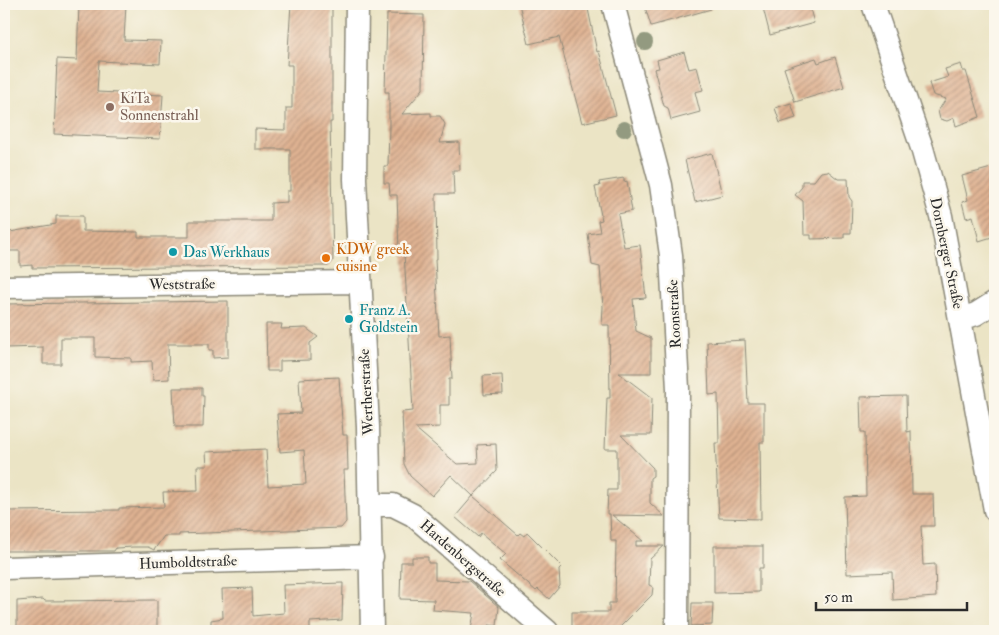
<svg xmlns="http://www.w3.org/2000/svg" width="999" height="635" viewBox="0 0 999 635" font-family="'IM FELL Double Pica',serif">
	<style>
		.building { fill: url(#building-hatch) }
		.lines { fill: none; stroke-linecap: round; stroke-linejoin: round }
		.minor-casing { stroke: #8b8878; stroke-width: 25 }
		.minor { stroke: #fff; stroke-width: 22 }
		.tree { fill: #939a80 }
		.education-dot { fill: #8d6e63; stroke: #fbf7ec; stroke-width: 2 }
		.culture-dot { fill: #0f9aa8; stroke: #fbf7ec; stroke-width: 2 }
		.food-dot { fill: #e8710a; stroke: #fbf7ec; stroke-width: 2 }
		.labels { text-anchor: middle; stroke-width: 5; stroke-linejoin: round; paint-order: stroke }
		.education-label { font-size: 15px; fill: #785e54; stroke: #fbf7ec; text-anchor: start }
		.food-label { font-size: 15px; fill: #c56008; stroke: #fbf7ec; text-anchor: start }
		.culture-label { font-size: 15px; fill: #0d838f; stroke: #fbf7ec; text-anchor: start }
		.street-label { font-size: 15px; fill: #2b2b2b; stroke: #fbf7ec }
	</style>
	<defs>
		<pattern id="building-hatch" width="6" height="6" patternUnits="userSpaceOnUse" patternTransform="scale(1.25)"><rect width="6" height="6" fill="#dfb292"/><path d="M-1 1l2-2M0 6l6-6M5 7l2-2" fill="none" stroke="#b59177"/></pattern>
	</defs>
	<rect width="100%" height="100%" fill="#fbf7ec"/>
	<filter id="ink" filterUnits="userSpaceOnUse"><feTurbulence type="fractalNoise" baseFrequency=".02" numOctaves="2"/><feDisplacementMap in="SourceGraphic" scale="10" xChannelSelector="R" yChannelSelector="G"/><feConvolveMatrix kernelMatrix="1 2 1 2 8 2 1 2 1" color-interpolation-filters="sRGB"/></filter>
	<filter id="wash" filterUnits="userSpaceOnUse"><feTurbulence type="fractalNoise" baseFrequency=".0096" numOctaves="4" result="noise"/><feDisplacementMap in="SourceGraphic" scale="20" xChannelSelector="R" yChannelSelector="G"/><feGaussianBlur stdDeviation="1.12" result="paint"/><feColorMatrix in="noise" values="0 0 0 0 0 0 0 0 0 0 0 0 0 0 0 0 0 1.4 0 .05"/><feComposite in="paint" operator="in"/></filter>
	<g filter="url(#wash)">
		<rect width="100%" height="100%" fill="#ebe4c5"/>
		<g id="blocks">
			<path class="building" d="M79 4H126L124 40 161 41 160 64 99 61 97 92 163 95 160 139 54 134 57 59 77 60Z
				M291 4H332V122H330L333 261 328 266 32 268V265L20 266V251H4V233L56 224V216H83V231L138 232V237H189V221H271V203L287 202V191H290V149H255V129L286 130V108H292V65H287Z
				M519 4H587L597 52 599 51 616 115 582 123 559 37 529 44Z
				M644 4H711V9L651 26Z
				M762 4H799L800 8 809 5 814 23 770 35Z
				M387 14 424 15 423 89 402 114 431 113V116H440L445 124 440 143 459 142 460 170H453L454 194H436L437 259H435L439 336 450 335 452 379H449V405H440V427L415 428 457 464 478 463 477 445 496 444 497 471 473 496 451 475 432 496 410 476 404 464 402 412 413 411 404 252H399L397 195H390L389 183H384V166H388L389 126V92H385Z
				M684 52 689 69 697 67 703 90 695 92 700 112 671 120 668 108 664 106 654 69 659 68 657 60Z
				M835 57 844 87 795 102 784 68 816 58 818 63Z
				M961 64 963 71H966L980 117 956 126 954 118 947 121 940 119 938 111 946 99 933 95 929 83 948 77 945 69Z
				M791 103 796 118 780 123 775 108Z
				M712 153 722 195 695 202 685 160Z
				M995 167V236L979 241 973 216 966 218 962 202 968 200 962 176Z
				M828 171 838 179H848L849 197 852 201 851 233H844V238L811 239V235H804L803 201 795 195 802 187V181H814L821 172Z
				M624 178V182L627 181 632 211 618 214 624 247 640 245 646 298 633 299 636 331 651 338V373H619L652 398 651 435H621L653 468V476L650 478V503L664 516 612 515 643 541H636V546H664L650 559 649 585 653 587 652 595 616 631 572 629V612H609V603H615L616 541H611L610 514H607L608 490H617V449H605L607 398H610L609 325H602L603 307 600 267 592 265 588 234 600 232 598 221 602 220 595 187 600 186 599 182Z
				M228 301V357L213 358V350H209V344H168L169 379 153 380 152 361 131 362V358L95 357V338H61V364H43V347L5 348V304Z
				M266 324H282L281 329 306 328 318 337 310 343V360L280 361V371H267Z
				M745 340 748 403H764V442H760L761 519 719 518 715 443H719L718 394 709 395 707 342Z
				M502 375 503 394 484 395 483 376Z
				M339 377 343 435H347L348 470H344L346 522 341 528 179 534V536H164L154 550 148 547H133L116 548 114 551H4V511L119 510V508L164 507 163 492 198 491 197 466H207L206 452 266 449 268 486 306 484 304 450 280 452 277 414 301 413 299 379Z
				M173 388H202V396H204L203 427H175Z
				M906 396 907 432 911 431 912 494H933L934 526H921L923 565 935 564 936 597 893 600 892 572 847 574 845 497 866 496 865 432H861L860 397Z
				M473 496 518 535 520 533 524 536 527 532 562 567 559 570 560 586 549 599 538 589 536 591 500 560 506 554 481 533 478 537 455 517Z
				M714 546H763V568H759V592L714 593Z
				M412 557H428V563H435V580L469 581 499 607 497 626 489 625 488 631 471 630 474 613 433 610 434 600 400 599 401 562H412Z
				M343 583 342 620 310 622V631H211V620L223 618 222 589 252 588 253 616 284 613 283 585Z
				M43 599 45 601 157 600V631H17V601Z
				M692 603H713L712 625 691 626Z"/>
		</g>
	</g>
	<g filter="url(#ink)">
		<use href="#blocks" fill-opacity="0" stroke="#8b8878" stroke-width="1"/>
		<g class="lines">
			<defs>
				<path id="minor" d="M357 4 355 179 368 427 372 631
					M613 4 661 185 671 255 678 389 677 631
					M873 4 922 148 941 216 995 510
					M4 287 360 282
					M961 319 976 314 995 302
					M371 505H393L413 515 547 631
					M4 568 372 557"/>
			</defs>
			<use href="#minor" class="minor-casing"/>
			<use href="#minor" class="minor"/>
		</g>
		<g class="tree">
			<circle cx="645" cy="42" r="8"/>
			<circle cx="624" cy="129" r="8"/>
		</g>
	</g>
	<circle class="education-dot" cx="110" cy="107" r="5"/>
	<g class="culture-dot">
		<circle cx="173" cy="252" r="5"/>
		<circle cx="349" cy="319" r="5"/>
	</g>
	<circle class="food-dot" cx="326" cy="258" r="5"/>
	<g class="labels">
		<g class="education-label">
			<text x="120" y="103">KiTa<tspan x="120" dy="17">Sonnenstrahl</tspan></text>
		</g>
		<g class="food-label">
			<text x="336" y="254">KDW greek<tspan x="336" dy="17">cuisine</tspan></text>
		</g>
		<g class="culture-label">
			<text x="183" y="257">Das Werkhaus</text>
			<text x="359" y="315">Franz A.<tspan x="359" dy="17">Goldstein</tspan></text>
		</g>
		<g class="street-label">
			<text transform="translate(947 253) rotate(78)" y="5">Dornberger Straße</text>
			<text transform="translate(182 284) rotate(-1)" y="5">Weststraße</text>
			<text transform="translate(674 314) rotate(-93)" y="5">Roonstraße</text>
			<text transform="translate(366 392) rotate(-93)" y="5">Wertherstraße</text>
			<text transform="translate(463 558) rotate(41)" y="5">Hardenbergstraße</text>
			<text transform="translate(188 562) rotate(-2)" y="5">Humboldtstraße</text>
		</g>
	</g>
	<rect width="999" height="635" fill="none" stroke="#fbf7ec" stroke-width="20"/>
	<path d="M816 602v8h151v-8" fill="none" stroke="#2b2b2b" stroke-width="2.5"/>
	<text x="824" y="602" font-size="15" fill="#2b2b2b" stroke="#fbf7ec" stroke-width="4" paint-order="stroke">50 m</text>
</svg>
